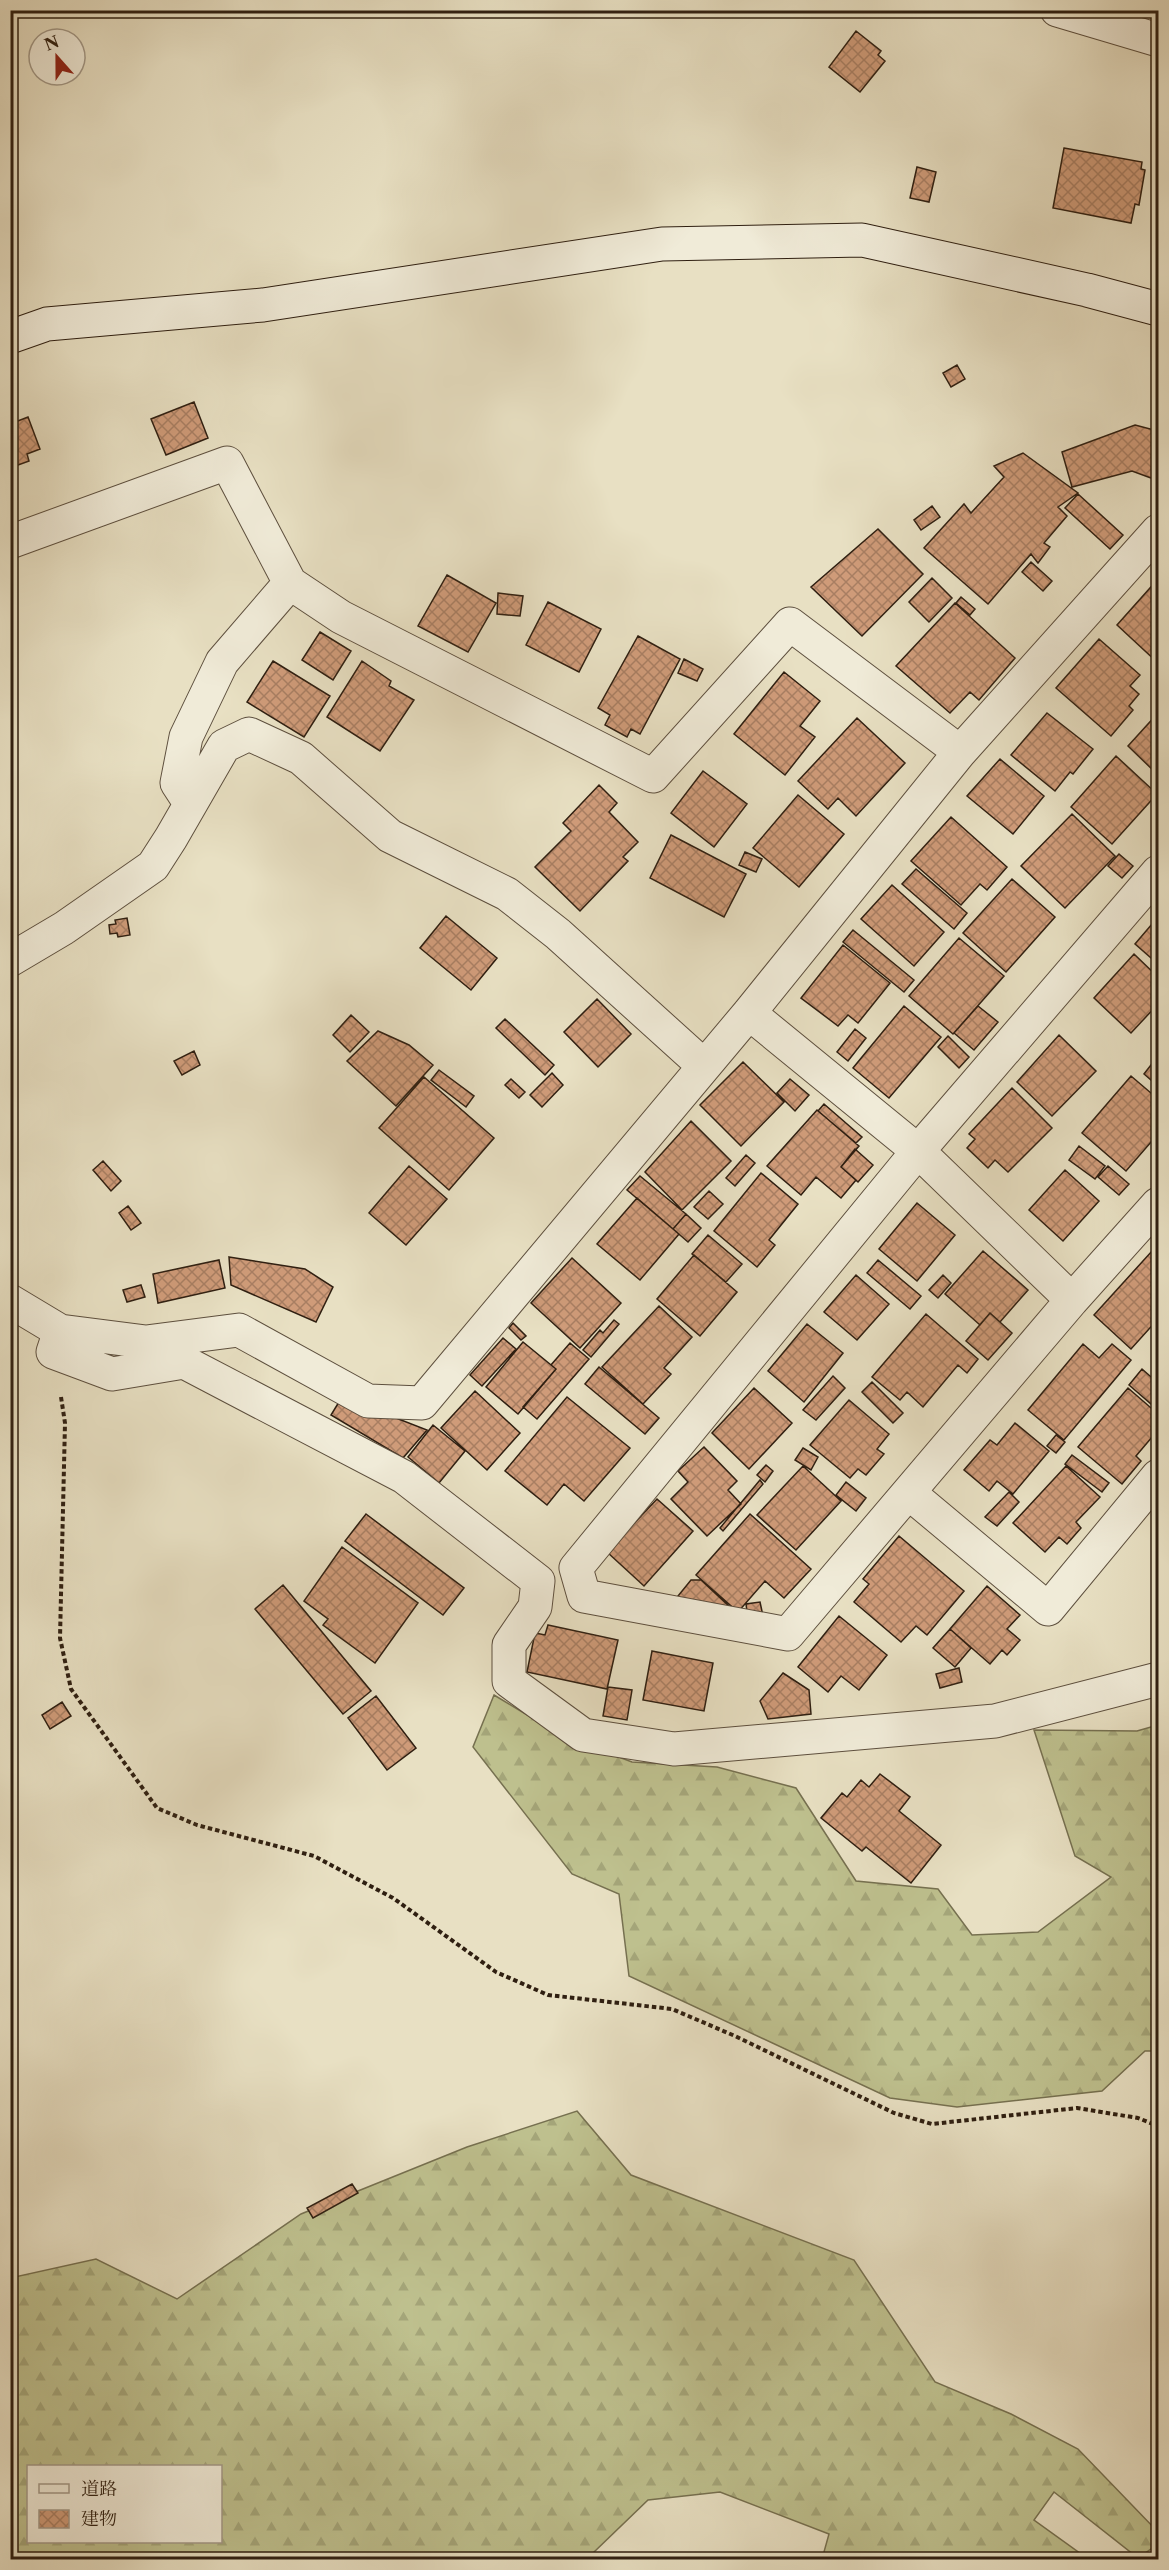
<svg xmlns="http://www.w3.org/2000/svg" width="1169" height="2570" viewBox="0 0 1169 2570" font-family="'Libre Caslon Text','Noto Serif JP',serif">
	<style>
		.forest { fill: url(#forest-firs); stroke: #767050; stroke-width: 1.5; fill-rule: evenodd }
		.building { fill: url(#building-cross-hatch); stroke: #2f1f11; stroke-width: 1.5 }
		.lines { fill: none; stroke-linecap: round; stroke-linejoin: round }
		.street-casing { stroke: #5d4f3e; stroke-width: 35 }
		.secondary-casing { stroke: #2f1f11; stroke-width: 35 }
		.path { stroke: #2f1f11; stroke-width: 4; stroke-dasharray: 4.5 3; stroke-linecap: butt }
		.street { stroke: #f0ebd8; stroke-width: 33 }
		.secondary { stroke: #f0ebd8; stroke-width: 33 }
	</style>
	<defs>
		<pattern id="forest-firs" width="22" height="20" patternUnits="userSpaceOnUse" patternTransform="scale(1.5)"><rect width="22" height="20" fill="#bec08e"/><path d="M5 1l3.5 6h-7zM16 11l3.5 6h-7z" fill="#a4a579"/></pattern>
		<pattern id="building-cross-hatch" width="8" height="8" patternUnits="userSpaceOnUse" patternTransform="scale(1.5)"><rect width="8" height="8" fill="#cf9b79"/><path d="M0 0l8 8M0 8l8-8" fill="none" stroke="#a87e62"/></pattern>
	</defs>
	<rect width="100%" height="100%" fill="#e8e0c3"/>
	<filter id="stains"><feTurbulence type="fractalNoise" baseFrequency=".00333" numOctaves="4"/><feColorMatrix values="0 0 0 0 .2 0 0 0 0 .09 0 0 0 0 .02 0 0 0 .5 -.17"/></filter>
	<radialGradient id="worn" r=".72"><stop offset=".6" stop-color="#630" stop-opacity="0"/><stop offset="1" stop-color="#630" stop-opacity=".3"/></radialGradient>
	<path class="forest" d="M494 1695 560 1735 632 1762 717 1767 796 1788 856 1881 938 1889 972 1935 1038 1932 1111 1877 1075 1856 1034 1730 1137 1731 1158 1725V2051H1145L1102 2091 957 2107 890 2098 629 1976 619 1894 572 1874 473 1747Z
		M577 2111 631 2175 854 2260 935 2382 1011 2414 1078 2449 1158 2532V2544L1138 2558 1054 2492 1034 2520 1088 2559H1046L1043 2557 1040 2560 822 2559 829 2534 720 2492 648 2500 593 2553 599 2559H11L10 2278 96 2259 177 2299 301 2214 467 2147ZM28 2466H220V2542H28Z"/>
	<path class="building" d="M856 31 881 51 878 55 885 61 860 92 829 67Z
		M1064 148 1142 162 1141 169 1145 170 1139 205 1135 204 1131 223 1053 208Z
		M917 167 936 172 929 202 910 198Z
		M957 365 965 379 951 387 943 373Z
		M194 402 208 438 166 455 151 419Z
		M28 417 40 449 27 454 29 461 10 468V424Z
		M1135 425 1158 431V470L1155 469 1151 478 1132 471 1072 487 1062 452Z
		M1023 453 1078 493 1058 507 1067 516 1044 543 1050 547 1038 563 1031 554 988 604 924 548 964 504 971 513 1004 477 994 466Z
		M1078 494 1123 535 1110 549 1065 508Z
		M932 506 940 517 921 530 914 520Z
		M878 529 923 574 862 636 811 587Z
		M1031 562 1052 581 1043 591 1022 572Z
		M447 575 496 603 468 652 418 626Z
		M932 578 952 598 929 622 909 602Z
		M1158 579V663L1117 625Z
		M498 593 523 596 520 616 497 614Z
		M961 597 975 609 970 615 956 603Z
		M548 602 601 629 579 672 526 645Z
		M955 603 1015 658 979 700 970 692 950 713 896 666Z
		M320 632 351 651 333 680 302 660Z
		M638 636 680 659 640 734 631 729 627 737 605 725 610 715 598 708Z
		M1099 639 1140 675 1130 686 1139 694 1129 706 1133 710 1111 736 1056 688Z
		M684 659 703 669 697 681 678 673Z
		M273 661 330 696 304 737 247 702Z
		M362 661 391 681 389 686 414 700 380 751 327 717Z
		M784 672 820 701 800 726 815 737 785 775 734 734Z
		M1047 713 1093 749 1073 774 1070 772 1055 791 1011 755Z
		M1158 713V775L1128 746Z
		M857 718 905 763 856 816 838 798 828 809 798 781Z
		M1116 756 1157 794 1112 844 1071 807Z
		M1000 759 1044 796 1013 834 967 796Z
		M703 771 747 804 714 847 671 813Z
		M599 785 617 803 609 812 638 842 623 857 628 861 580 911 535 867 571 831 563 823Z
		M798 795 844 834 799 887 753 848Z
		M1072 814 1115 856 1065 908 1021 866Z
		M951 817 1007 867 987 890 980 884 961 905 911 861Z
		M671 835 746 874 724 917 650 878Z
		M745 852 762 859 756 872 739 865Z
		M1119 854 1133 866 1122 878 1108 866Z
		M916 869 967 913 954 929 902 884Z
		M1012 879 1055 917 1006 972 963 933Z
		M892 885 944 932 914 966 861 919Z
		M446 916 497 958 471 990 420 948Z
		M1158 917V964L1135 944Z
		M127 918 130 935 118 937 117 933 110 934 109 925 116 924 115 920Z
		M853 930 914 980 904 992 843 942Z
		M959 938 1004 976 953 1034 909 996Z
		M843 945 890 983 858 1023 848 1015 838 1026 801 998Z
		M1134 954 1158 977V1004L1131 1033 1094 998Z
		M597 999 631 1034 598 1067 564 1032Z
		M904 1006 941 1037 889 1098 853 1068Z
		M978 1006 998 1022 974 1050 954 1033Z
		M351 1015 369 1032 350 1052 333 1035Z
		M505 1019 554 1065 545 1075 496 1028Z
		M855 1029 866 1038 848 1061 837 1052Z
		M378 1031 409 1045 433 1065 396 1106 347 1061Z
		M1059 1035 1096 1071 1052 1116 1017 1082Z
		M948 1036 969 1057 959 1068 938 1047Z
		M194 1051 200 1065 182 1075 174 1061Z
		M1158 1056V1086L1144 1074Z
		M743 1062 784 1102 741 1146 700 1105Z
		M439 1070 474 1096 466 1107 431 1080Z
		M552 1073 563 1085 542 1107 530 1095Z
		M1131 1076 1158 1099V1114L1153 1121 1158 1126V1134L1126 1171 1082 1133Z
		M424 1077 494 1138 449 1190 379 1128Z
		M511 1079 525 1092 519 1098 505 1085Z
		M790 1079 809 1095 795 1111 777 1093Z
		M1012 1088 1052 1128 1008 1172 995 1160 988 1168 967 1148 975 1139 969 1134Z
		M824 1104 862 1137 856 1143 818 1111Z
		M817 1110 859 1146 841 1167 856 1180 841 1198 816 1177 801 1195 767 1166Z
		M691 1121 731 1161 682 1210 645 1172Z
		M1079 1146 1105 1166 1095 1179 1069 1160Z
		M855 1149 873 1165 858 1182 841 1167Z
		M746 1155 755 1163 735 1186 726 1178Z
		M103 1161 121 1181 111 1191 93 1170Z
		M409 1166 447 1199 406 1245 369 1213Z
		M1108 1166 1129 1184 1119 1195 1098 1177Z
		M1065 1170 1099 1201 1063 1241 1029 1210Z
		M761 1173 798 1204 769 1240 775 1245 757 1267 714 1231Z
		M640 1176 686 1214 673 1229 627 1190Z
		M709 1191 723 1204 708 1219 694 1207Z
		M637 1198 679 1234 640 1280 597 1244Z
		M917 1203 955 1235 917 1281 879 1249Z
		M128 1206 141 1223 131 1230 119 1213Z
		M686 1214 701 1228 688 1242 673 1229Z
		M708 1235 742 1264 726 1282 692 1254Z
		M983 1251 1028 1290 1000 1322 990 1313 980 1325 945 1294Z
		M1152 1251 1158 1257V1319L1131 1349 1094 1315Z
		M694 1255 737 1292 700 1336 657 1299Z
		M229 1257 305 1269 333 1287 316 1322 231 1285Z
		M572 1258 621 1303 580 1348 531 1303Z
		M219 1260 225 1288 158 1303 153 1274Z
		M878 1260 921 1296 910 1309 867 1273Z
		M856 1275 889 1304 857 1340 824 1312Z
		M943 1275 951 1283 938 1298 929 1290Z
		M141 1285 145 1297 127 1302 123 1290Z
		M659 1306 692 1337 664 1368 671 1374 643 1404 602 1367Z
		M990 1313 1012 1333 988 1360 966 1341Z
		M926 1314 978 1359 967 1373 958 1365 923 1407 907 1392 900 1400 872 1377Z
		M614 1320 619 1324 591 1357 583 1350 600 1330 603 1333Z
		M513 1323 526 1336 521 1340 509 1328Z
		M807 1324 843 1353 804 1402 768 1371Z
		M503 1338 516 1349 482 1386 470 1375Z
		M523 1342 556 1369 518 1414 486 1387Z
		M570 1343 589 1359 537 1419 523 1407 556 1369 551 1365Z
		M1083 1344 1099 1358 1112 1344 1131 1360 1064 1440 1028 1410Z
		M599 1367 659 1418 645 1434 585 1384Z
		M1142 1369 1158 1383V1410L1129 1385Z
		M833 1376 845 1388 816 1420 803 1410Z
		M872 1382 903 1413 893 1423 862 1392Z
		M754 1388 792 1423 749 1469 712 1433Z
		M1128 1388 1158 1414V1430L1136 1456 1141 1461 1122 1484 1078 1447Z
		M475 1391 520 1433 487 1470 441 1428Z
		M342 1397 427 1430 403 1458 331 1415Z
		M567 1397 630 1448 584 1501 564 1484 547 1505 505 1471Z
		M849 1400 889 1434 877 1449 884 1454 866 1475 858 1469 850 1478 810 1445Z
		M1015 1423 1049 1451 1013 1494 997 1481 989 1491 964 1470 990 1440 997 1445Z
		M433 1425 465 1451 439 1483 408 1457Z
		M1056 1435 1065 1442 1056 1453 1047 1446Z
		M704 1447 737 1481 728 1490 741 1504 707 1536 671 1499 688 1482 678 1471Z
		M803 1448 818 1457 811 1470 795 1460Z
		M1072 1455 1109 1483 1102 1492 1065 1464Z
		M766 1465 773 1471 765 1482 757 1475Z
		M803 1466 841 1501 796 1550 757 1515Z
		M1066 1466 1100 1497 1076 1522 1081 1528 1067 1544 1059 1537 1045 1552 1013 1523Z
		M760 1480 763 1484 723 1531 720 1528Z
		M846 1482 866 1498 856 1511 836 1495Z
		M1009 1492 1019 1502 997 1526 985 1517Z
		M657 1499 693 1531 644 1586 607 1552Z
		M366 1514 464 1588 443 1615 345 1541Z
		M750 1514 811 1569 784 1598 765 1581 738 1612 696 1575Z
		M899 1536 964 1591 927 1635 916 1626 901 1642 854 1602 869 1584 863 1579Z
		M342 1547 418 1603 375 1663 323 1625 328 1619 304 1601Z
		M691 1580H701L733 1610 674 1601Z
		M283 1585 371 1691 343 1714 255 1609Z
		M987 1586 1020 1615 1007 1629 1020 1640 1007 1655 1002 1650 990 1664 950 1629Z
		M760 1602 763 1616 748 1619 746 1604Z
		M839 1616 887 1655 859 1690 841 1676 828 1692 798 1667Z
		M548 1625 618 1640 607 1689 527 1672 535 1633 545 1635Z
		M950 1629 971 1648 955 1667 933 1648Z
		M652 1651 713 1663 704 1711 643 1700Z
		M959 1668 962 1682 940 1688 936 1674Z
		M783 1673 809 1690 811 1714 768 1719 760 1701Z
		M608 1687 632 1690 627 1720 603 1716Z
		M376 1696 416 1748 387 1770 348 1718Z
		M62 1702 71 1716 50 1729 42 1715Z
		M880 1774 910 1797 899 1811 941 1845 911 1883 866 1847 862 1851 821 1818 842 1793 847 1797 861 1780 869 1787Z
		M352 2184 358 2193 313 2218 307 2208Z"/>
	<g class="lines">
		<defs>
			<path id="street" d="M1057 10 1158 40
				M10 542 227 463 290 583 341 617 653 776 790 624 960 752
				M190 803 177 783 186 737 222 662 290 583
				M1158 872 918 1151 576 1568 584 1596 788 1634 1072 1300 1158 1204
				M10 960 64 928 153 866 171 838 224 746 249 734 301 758 390 836 507 894 558 934 704 1066
				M749 1013 918 1151 1072 1300
				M10 1301 60 1331 146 1342 239 1330 368 1401 422 1403 749 1013 960 752 1158 531
				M60 1331 53 1352 112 1374 184 1362 404 1477 538 1581 535 1607 509 1645V1681L583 1735 674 1749 995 1721 1158 1679
				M909 1493 1048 1609 1158 1476"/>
			<path id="secondary" d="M10 337 47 324 263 305 662 244 862 240 1087 290 1158 309"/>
		</defs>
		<use href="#street" class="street-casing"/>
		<use href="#secondary" class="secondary-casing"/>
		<path class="path" d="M61 1397 65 1423 60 1638 71 1689 157 1808 197 1825 314 1856 393 1898 496 1972 548 1995 672 2009 735 2036 894 2113 932 2124 1077 2108 1138 2118 1158 2126"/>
		<use href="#street" class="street"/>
		<use href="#secondary" class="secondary"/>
	</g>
	<rect width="1169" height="2570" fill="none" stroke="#e8e0c3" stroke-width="36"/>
	<rect x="12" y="12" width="1145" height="2546" fill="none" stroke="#2f1f11" stroke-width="3"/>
	<rect x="18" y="18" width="1133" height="2534" fill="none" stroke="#2f1f11" stroke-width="1.5"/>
	<rect x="27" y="2465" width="195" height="78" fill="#f0ebd8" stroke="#a39988" stroke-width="1.5"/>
	<rect x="39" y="2484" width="30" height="9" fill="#f0ebd8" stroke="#a39988" stroke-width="1.5"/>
	<text x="81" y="2495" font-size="18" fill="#2f1f11">道路</text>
	<rect x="39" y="2510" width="30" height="18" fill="url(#building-cross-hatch)" stroke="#a39988" stroke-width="1.5"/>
	<text x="81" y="2525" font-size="18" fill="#2f1f11">建物</text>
	<g transform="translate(57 57) rotate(339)"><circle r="28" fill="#f0ebd8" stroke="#a39988" stroke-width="1.5"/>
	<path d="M0-4.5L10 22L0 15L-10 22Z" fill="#8f2418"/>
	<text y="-9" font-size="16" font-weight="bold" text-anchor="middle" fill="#2f1f11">N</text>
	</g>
	<rect width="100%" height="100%" filter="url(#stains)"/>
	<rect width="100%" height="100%" fill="url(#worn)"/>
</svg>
